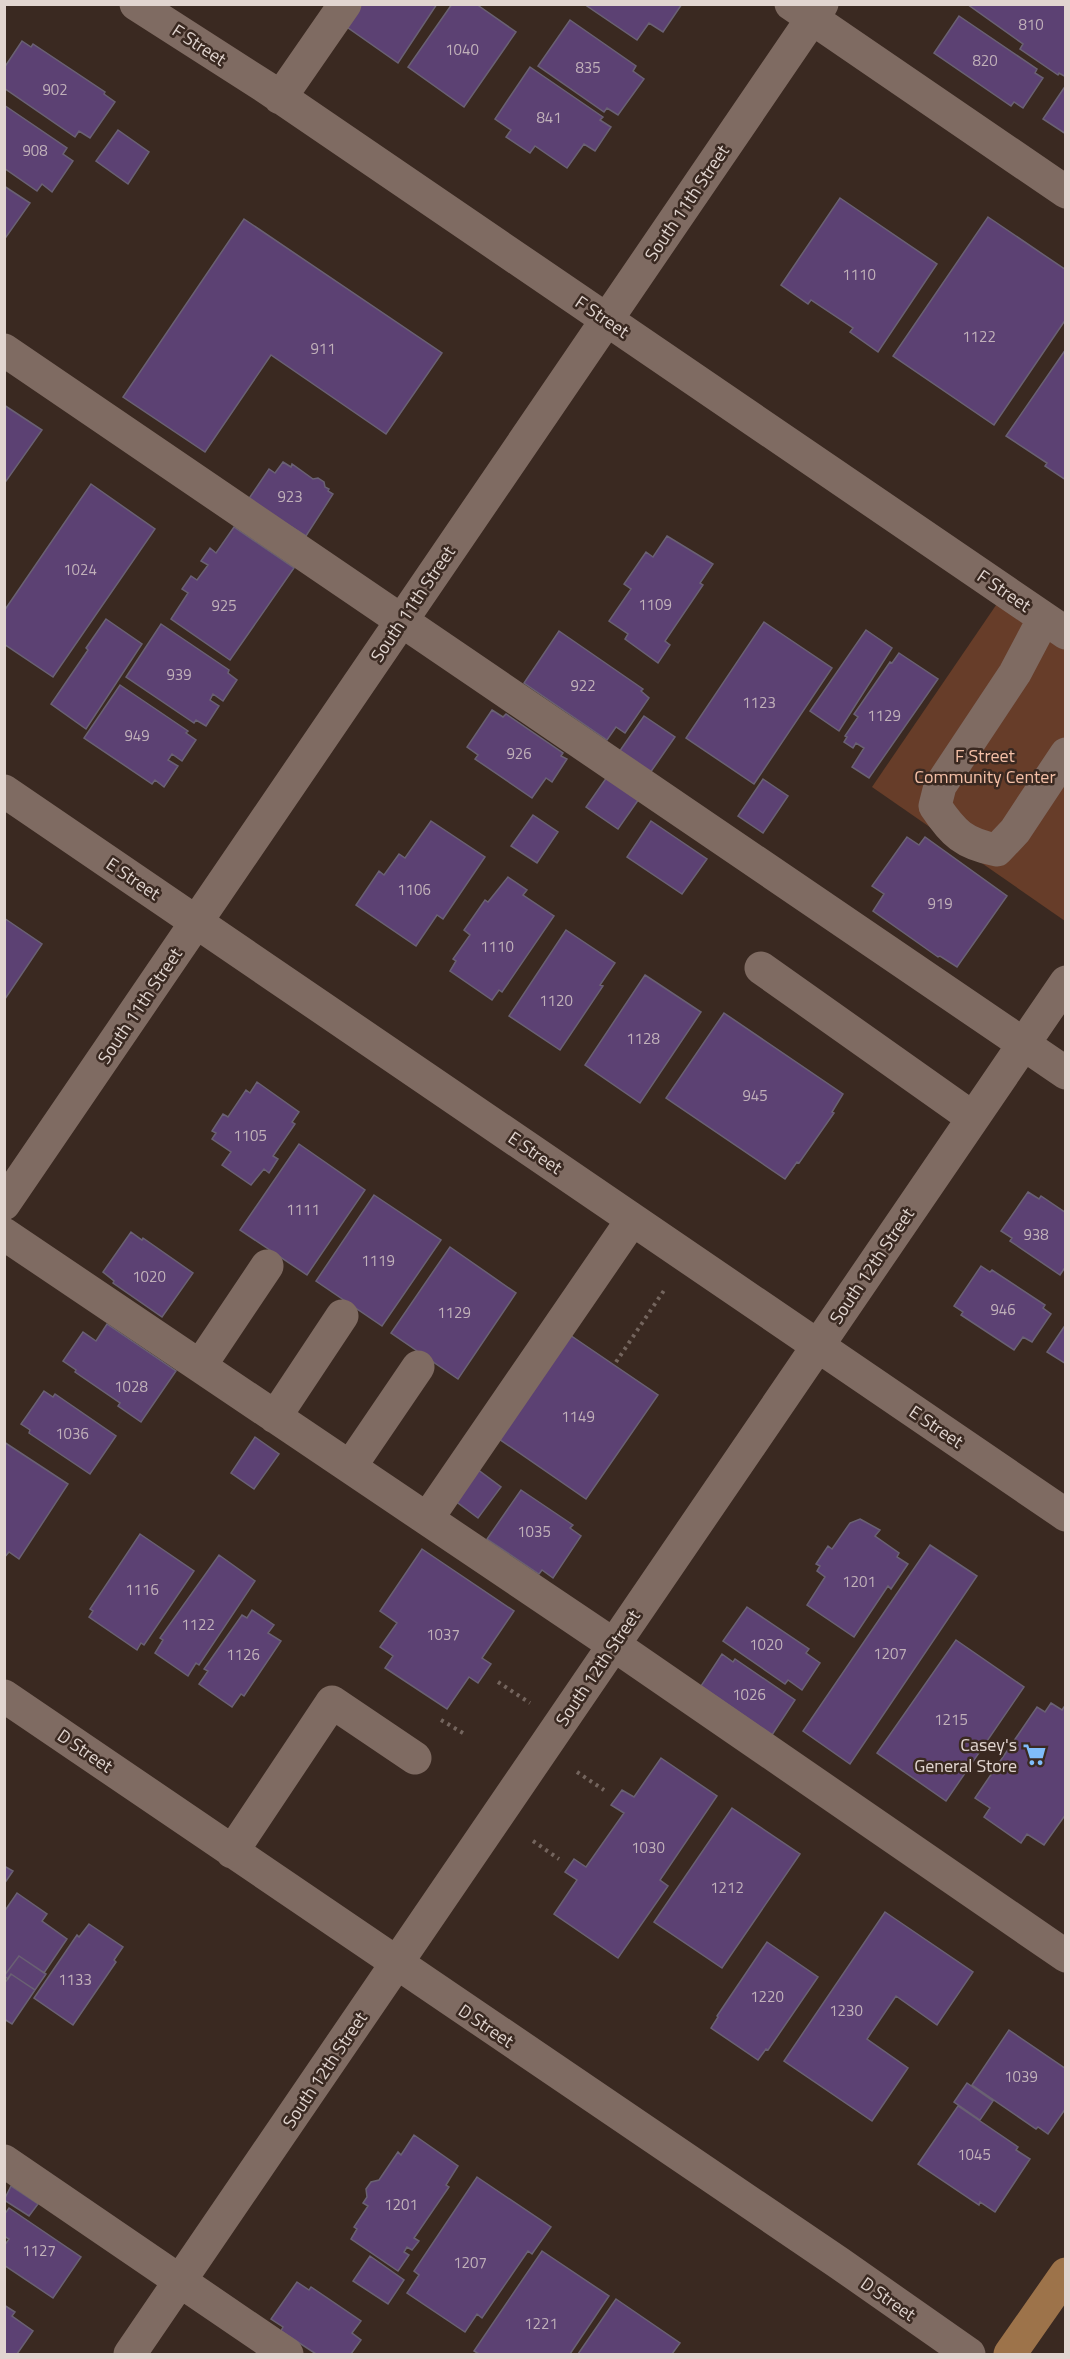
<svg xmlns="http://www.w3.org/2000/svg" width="1070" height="2359" viewBox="0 0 1070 2359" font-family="'Titillium Web',sans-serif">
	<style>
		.green { fill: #673d29 }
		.building { fill: #5c4173; stroke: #6a6173; stroke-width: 1.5 }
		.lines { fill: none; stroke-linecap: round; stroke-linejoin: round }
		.path { stroke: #74655e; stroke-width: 4; stroke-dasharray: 3 4.5; stroke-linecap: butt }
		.minor { stroke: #7f6b62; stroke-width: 33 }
		.major { stroke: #9d734a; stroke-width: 33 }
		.labels { text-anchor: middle; stroke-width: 5; stroke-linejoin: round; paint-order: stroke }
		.number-label { font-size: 15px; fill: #c0b0b9 }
		.street-label { font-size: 18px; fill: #e1d5d0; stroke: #3a2921 }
		.park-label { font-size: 18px; fill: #f5c0a7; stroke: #3a2921 }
		.poi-label { font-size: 18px; fill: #e1d5d0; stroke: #3a2921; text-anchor: end }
	</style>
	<rect width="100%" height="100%" fill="#3a2921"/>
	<path class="green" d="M1005 592 1065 633V921L872 787Z"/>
	<path class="building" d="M358 4H437L398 63 344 25Z
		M452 4H481L479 6 516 32 464 107 408 67Z
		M584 4H682L663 32 649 23 637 40Z
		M967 4 1066 5V77L1059 73 1058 75 1020 49 1023 44Z
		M959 16 1037 69 1035 73 1043 78 1023 108 1014 102 1011 106 934 53Z
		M570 20 636 66 633 71 644 79 618 115 607 108 604 112 538 66Z
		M22 41 31 47 33 44 105 92 104 94 115 102 90 138 79 131 75 137 4 88V68Z
		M530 67 603 117 600 120 611 127 595 151 584 144 567 168 535 146 530 153 506 137 511 130 495 119Z
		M1066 85V134L1043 119Z
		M4 105 67 148 63 154 73 161 52 192 42 184 37 191 4 168Z
		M118 130 149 152 128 184 96 161Z
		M4 186 30 203 4 240Z
		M840 198 937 264 878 352 850 332 853 328 811 300 808 304 781 285Z
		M988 217 1066 270V319L994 425 893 356Z
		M244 219 442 353 386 434 271 355 205 452 123 397Z
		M1066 349V480L1045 466 1047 463 1006 436Z
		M4 405 42 430 4 484Z
		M283 462 291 467 292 464 313 479 318 478 324 482 325 487 329 489 328 491 333 494 306 536 248 500 269 469 275 473Z
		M91 484 155 529 53 677 4 644V611Z
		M234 527 294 568 230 660 171 619 188 593 182 589 191 576 197 580 208 565 201 561 210 548 216 553Z
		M667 536 713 564 700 583 703 585 665 641 670 645 658 663 625 639 628 634 609 621 631 589 624 584 646 552 653 557Z
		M106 619 142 644 86 729 51 704 88 650 86 648Z
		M764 622 832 668 754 784 686 738Z
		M161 624 229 670 228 673 237 680 223 701 213 694 210 700 219 706 206 726 196 720 194 723 126 677Z
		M866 630 892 648 839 731 810 711Z
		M559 631 643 689 641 691 649 698 625 733 616 727 607 740 524 683Z
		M899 653 938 679 869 778 852 767 864 748 856 743 853 748 844 742 847 737 845 736 858 717 854 714 890 662 892 663Z
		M120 685 188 731 186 733 196 740 182 761 172 754 168 760 178 766 164 787 155 780 152 784 84 738Z
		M492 710 503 717 506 714 563 753 561 756 567 759 552 782 546 778 532 798 475 759 478 755 467 747Z
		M644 716 675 737 650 773 619 752Z
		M607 777 639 799 618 829 586 807Z
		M763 779 788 796 763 833 738 816Z
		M533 815 558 832 537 863 511 846Z
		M431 821 485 857 443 919 437 915 416 946 356 905 379 871 384 875 399 854 405 858Z
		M651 821 707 859 682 894 627 857Z
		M907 837 919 845 925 837 1007 896 957 967 940 956 938 957 873 911 884 894 872 886Z
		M508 877 527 890 523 895 554 916 502 992 499 990 492 1000 450 971 456 961 453 959 470 935 464 930 485 900 488 902Z
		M4 918 42 944 5 999H4Z
		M566 930 615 963 600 985 603 986 560 1050 509 1016Z
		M645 975 701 1012 640 1103 585 1065Z
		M724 1013 843 1094 832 1112 834 1113 799 1163 797 1162 785 1179 666 1098Z
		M257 1082 299 1112 292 1122 295 1124 273 1156 278 1159 269 1173 264 1169 251 1185 222 1165 231 1152 212 1139 216 1133 212 1131 223 1114 228 1117 246 1090 250 1093Z
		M299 1144 365 1190 307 1275 240 1230Z
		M1028 1192 1039 1199 1041 1196 1066 1213V1266L1060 1275 1010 1241 1012 1238 1001 1231Z
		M374 1195 441 1240 382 1326 316 1281Z
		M131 1232 142 1240 143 1238 193 1273 162 1317 113 1283 114 1281 103 1272Z
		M450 1247 516 1293 458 1379 391 1333Z
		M981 1266 990 1272 992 1270 1045 1305 1043 1308 1051 1314 1032 1342 1023 1337 1014 1350 961 1315 963 1312 954 1306Z
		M107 1324 176 1371 141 1422 118 1406 120 1403 75 1372 76 1370 63 1361 83 1332 96 1341Z
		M1066 1324V1364L1047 1352Z
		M570 1335 658 1395 586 1499 499 1439Z
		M44 1391 53 1397 55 1394 116 1436 90 1474 29 1433 30 1430 21 1424Z
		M255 1437 279 1454 254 1489 231 1473Z
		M4 1442 68 1484 19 1559 9 1552 4 1558Z
		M473 1466 501 1487 478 1518 450 1497Z
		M521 1490 573 1525 570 1528 581 1536 553 1578 542 1570 539 1574 487 1539Z
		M860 1519 880 1530 875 1536 899 1553 897 1557 908 1564 891 1589 888 1586 854 1637 807 1605 825 1577 817 1571 820 1566 816 1564 828 1546 832 1549 850 1523Z
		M140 1534 194 1571 144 1645 141 1643 137 1650 89 1617 93 1611 90 1609Z
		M930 1545 977 1576 850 1764 803 1731Z
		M422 1549 514 1611 482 1658 491 1664 478 1683 469 1677 447 1709 385 1668 393 1656 380 1647 397 1623 380 1611Z
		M219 1555 255 1581 199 1665 196 1663 188 1676 155 1653 163 1640 160 1638Z
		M747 1607 809 1649 806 1653 820 1663 802 1690 788 1680 785 1684 723 1641Z
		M252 1610 274 1625 268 1633 281 1641 244 1696 241 1694 232 1707 199 1684 208 1671 204 1669 242 1615 247 1618Z
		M956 1640 1024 1687 946 1801 877 1753Z
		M722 1654 733 1662 735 1659 795 1700 772 1735 701 1686Z
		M1051 1703 1062 1710 1064 1707 1066 1708V1814L1044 1845 1027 1834 1021 1843 984 1817 990 1808 975 1798 1037 1707 1045 1712Z
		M661 1758 717 1796 660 1880 668 1886 618 1958 554 1914 577 1880 565 1872 574 1859 586 1867 624 1813 611 1805 622 1790 634 1797Z
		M732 1808 800 1854 722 1968 654 1922Z
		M4 1866 13 1871 4 1884Z
		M17 1893 47 1914 42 1921 67 1939 44 1973 19 1956 4 1976V1912Z
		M885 1912 973 1972 937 2025 896 1996 867 2039 908 2068 872 2121 784 2061Z
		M89 1924 123 1947 114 1960 116 1962 73 2025 34 1998 77 1935 79 1937Z
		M767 1942 818 1977 768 2050 766 2049 758 2060 711 2028 718 2017 717 2016Z
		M19 1956 46 1974 35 1990 11 1974 8 1979 4 1976Z
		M11 1974 35 1990 12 2024 4 2019V1984Z
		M1009 2030 1066 2069V2108L1048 2134 1038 2127 1036 2129 972 2085Z
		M967 2083 993 2101 980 2120 954 2102Z
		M958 2106 1018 2147 1016 2150 1030 2159 995 2212 980 2202 979 2205 918 2164Z
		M414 2135 458 2166 446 2185 449 2187 414 2238 419 2241 412 2250 407 2247 404 2252 409 2255 398 2271 351 2239 357 2229 354 2227 368 2206 363 2203 367 2197 366 2189 371 2182 379 2180 398 2152 401 2155Z
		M477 2177 551 2227 532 2254 528 2251 482 2318 477 2314 465 2332 407 2293 419 2275 414 2271Z
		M11 2186 38 2204 29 2216 4 2200Z
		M9 2208 81 2257 53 2298 4 2265V2246L9 2239 4 2236V2215Z
		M542 2251 609 2296 570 2354H479L474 2351Z
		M370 2256 404 2280 388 2304 353 2281Z
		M297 2282 309 2290 311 2287 361 2321 352 2333 361 2340 351 2354H316L281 2331 283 2327 271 2319Z
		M616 2299 680 2343 672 2354H578Z
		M4 2305 15 2312 12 2316 33 2331 17 2354H4Z"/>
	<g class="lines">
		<path class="path" d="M616 1362 665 1289
			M498 1682 530 1703
			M441 1720 463 1733
			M577 1772 604 1790
			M533 1841 559 1859"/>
		<path class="minor" d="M136 4 270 90 1066 633
			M791 4 1066 192
			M280 98 345 4
			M4 350 1066 1073
			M1044 618 1015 673 940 786 935 806C953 833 964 844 997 850L1015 831 1066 754
			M4 791 1066 1515
			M761 968 973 1118
			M4 1204 822 4
			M4 1234 614 1645 1066 1956
			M200 1366 267 1266
			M275 1417 342 1316
			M350 1467 418 1367
			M427 1519 632 1220
			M4 1696 839 2263 969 2354
			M232 1852 332 1702 415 1758
			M4 2161 287 2354
			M130 2354 1066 982"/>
		<path class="major" d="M1010 2354 1066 2274"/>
	</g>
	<defs>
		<symbol id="supermarket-bare" viewBox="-9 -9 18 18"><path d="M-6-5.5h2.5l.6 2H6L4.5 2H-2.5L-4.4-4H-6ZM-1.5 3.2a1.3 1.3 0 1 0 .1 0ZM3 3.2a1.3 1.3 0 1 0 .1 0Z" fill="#80bdfa" stroke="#3a2921" stroke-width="2.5" paint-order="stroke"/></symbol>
	</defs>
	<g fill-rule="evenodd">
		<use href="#supermarket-bare" x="1018" y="1738" width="33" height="33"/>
	</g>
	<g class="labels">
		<g class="number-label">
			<text x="1031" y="30">810</text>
			<text x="462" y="55">1040</text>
			<text x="985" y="66">820</text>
			<text x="588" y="73">835</text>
			<text x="55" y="95">902</text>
			<text x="549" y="123">841</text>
			<text x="35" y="156">908</text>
			<text x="859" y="280">1110</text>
			<text x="979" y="342">1122</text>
			<text x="323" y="354">911</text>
			<text x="290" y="502">923</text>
			<text x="80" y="575">1024</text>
			<text x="655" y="610">1109</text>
			<text x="224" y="611">925</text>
			<text x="179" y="680">939</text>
			<text x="583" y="691">922</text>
			<text x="759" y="708">1123</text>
			<text x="884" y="721">1129</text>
			<text x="137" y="741">949</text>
			<text x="519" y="759">926</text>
			<text x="414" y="895">1106</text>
			<text x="940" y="909">919</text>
			<text x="497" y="952">1110</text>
			<text x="556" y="1006">1120</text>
			<text x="643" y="1044">1128</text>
			<text x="755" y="1101">945</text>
			<text x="250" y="1141">1105</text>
			<text x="303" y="1215">1111</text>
			<text x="1036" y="1240">938</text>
			<text x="378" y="1266">1119</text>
			<text x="149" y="1282">1020</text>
			<text x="1003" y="1315">946</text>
			<text x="454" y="1318">1129</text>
			<text x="131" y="1392">1028</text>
			<text x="578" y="1422">1149</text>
			<text x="72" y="1439">1036</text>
			<text x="534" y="1537">1035</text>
			<text x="859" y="1587">1201</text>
			<text x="142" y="1595">1116</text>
			<text x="198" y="1630">1122</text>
			<text x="443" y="1640">1037</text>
			<text x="766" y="1650">1020</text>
			<text x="890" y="1659">1207</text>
			<text x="243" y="1660">1126</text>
			<text x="749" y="1700">1026</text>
			<text x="951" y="1725">1215</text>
			<text x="648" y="1853">1030</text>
			<text x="727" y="1893">1212</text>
			<text x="75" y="1985">1133</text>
			<text x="767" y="2002">1220</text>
			<text x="846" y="2016">1230</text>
			<text x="1021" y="2082">1039</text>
			<text x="974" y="2160">1045</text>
			<text x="401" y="2210">1201</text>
			<text x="39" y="2256">1127</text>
			<text x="470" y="2268">1207</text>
			<text x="541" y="2329">1221</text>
		</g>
		<g class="street-label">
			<text transform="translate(199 45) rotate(33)" y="6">F Street</text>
			<text transform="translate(687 203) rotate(-56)" y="6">South 11th Street</text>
			<text transform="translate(602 317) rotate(34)" y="6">F Street</text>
			<text transform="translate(1004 591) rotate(34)" y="6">F Street</text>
			<text transform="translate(413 604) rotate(-56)" y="6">South 11th Street</text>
			<text transform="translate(133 879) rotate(34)" y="6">E Street</text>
			<text transform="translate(140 1006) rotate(-56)" y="6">South 11th Street</text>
			<text transform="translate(535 1153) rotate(34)" y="6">E Street</text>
			<text transform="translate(872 1266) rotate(-56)" y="6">South 12th Street</text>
			<text transform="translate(936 1427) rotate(34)" y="6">E Street</text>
			<text transform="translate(598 1668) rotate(-56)" y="6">South 12th Street</text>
			<text transform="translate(85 1751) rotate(34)" y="6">D Street</text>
			<text transform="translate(486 2026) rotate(34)" y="6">D Street</text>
			<text transform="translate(325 2070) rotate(-56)" y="6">South 12th Street</text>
			<text transform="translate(888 2299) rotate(35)" y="6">D Street</text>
		</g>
		<g class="park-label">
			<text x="985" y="762">F Street<tspan x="985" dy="21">Community Center</tspan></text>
		</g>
		<g class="poi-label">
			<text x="1017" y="1751">Casey's<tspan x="1017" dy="21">General Store</tspan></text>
		</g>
	</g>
	<rect width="1070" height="2359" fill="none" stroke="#e1d5d0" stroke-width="12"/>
</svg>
